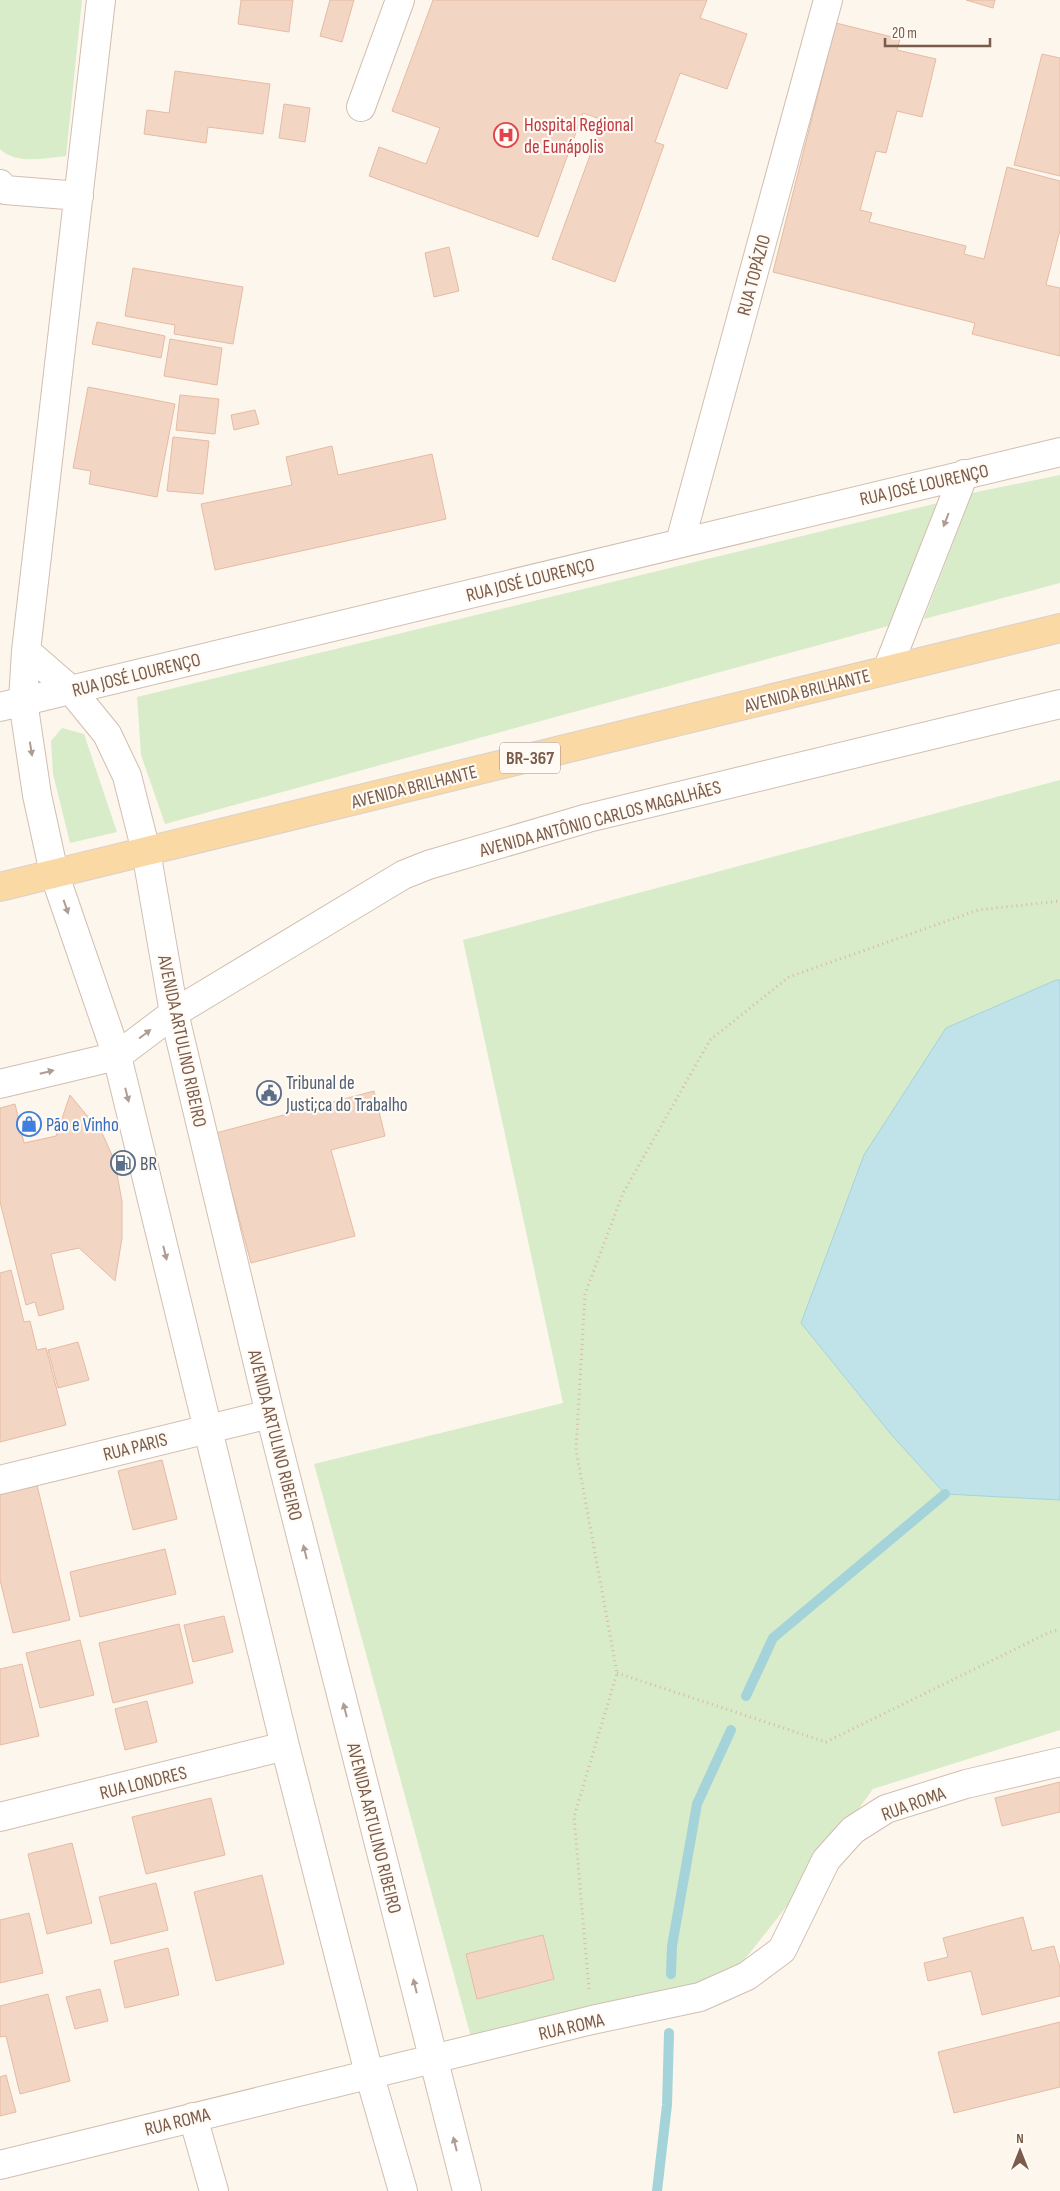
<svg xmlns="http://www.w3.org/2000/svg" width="1060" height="2191" viewBox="0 0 1060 2191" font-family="'Sofia Sans Condensed',sans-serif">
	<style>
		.green { fill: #d8ecc9 }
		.water { fill: #bfe3e8; stroke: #a5d3da }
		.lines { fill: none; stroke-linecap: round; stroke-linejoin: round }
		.stream { stroke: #a5d3da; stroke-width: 10 }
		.building { fill: #f3d5c3; stroke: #e6bba3 }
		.minor-casing { stroke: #d1beb0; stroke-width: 30 }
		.primary-casing { stroke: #dad1cd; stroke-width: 30 }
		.path { stroke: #d9b8a5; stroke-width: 3; stroke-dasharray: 1 4; stroke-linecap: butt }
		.minor { stroke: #fff; stroke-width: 28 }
		.primary { stroke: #fbd9a5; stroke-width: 28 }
		.oneway { fill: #af9d94 }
		.labels { text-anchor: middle; stroke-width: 4.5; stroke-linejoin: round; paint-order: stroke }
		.shield { fill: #fffaf3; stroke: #a28b7f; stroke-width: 1 }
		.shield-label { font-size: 18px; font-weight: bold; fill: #7a5c4d }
		.health-label { font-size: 19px; fill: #be3a42; stroke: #fffaf3; text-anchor: start }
		.street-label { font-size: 19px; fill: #7a5c4d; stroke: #fffaf3 }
		.service-label { font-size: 19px; fill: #4e5e75; stroke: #fffaf3; text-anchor: start }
		.shop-label { font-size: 19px; fill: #366cbe; stroke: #fffaf3; text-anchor: start }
	</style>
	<rect width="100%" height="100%" fill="#fdf6ec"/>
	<path class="green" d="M0 0H82L66 156C45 158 16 165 0 149Z
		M1060 475V583L924 619 972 493Z
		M938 503 892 625 165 824 141 755 137 697Z
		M62 728 84 734 117 832 70 843 53 774 51 741Z
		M1060 780V1730L873 1789 798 1892 718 1993 471 2037 314 1464 563 1403 463 940Z"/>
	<path class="water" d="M1056 980H1060V1500L945 1494 890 1433 801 1323 864 1155 946 1028Z"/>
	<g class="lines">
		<path class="stream" d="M746 1696 773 1638 945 1494
			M671 1974 672 1946 697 1804 731 1730
			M657 2191 667 2105 669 2033"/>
	</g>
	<path class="building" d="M241 0H293L289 32 238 24Z
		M330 0H354L342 42 320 36Z
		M433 0H707L700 18 747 34 727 89 680 73 655 142 664 145 615 282 552 259 603 120 583 113 538 237 369 176 379 147 426 164 440 128 392 111Z
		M966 0H995L993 8Z
		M836 23 900 39 897 50 936 59 922 117 897 111 886 153 876 151 860 210 872 213 869 222 966 246 964 254 984 259 1007 167 1060 181V230L1046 285 1060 288V356L972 334 975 323 773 272Z
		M1042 54 1060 58V176L1014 165Z
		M175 71 270 84 263 134 208 127 206 143 144 134 147 110 169 113Z
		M284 104 310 108 305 142 279 138Z
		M449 247 459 291 434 297 425 253Z
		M133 268 243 287 233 344 174 334 175 325 125 316Z
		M97 322 165 336 161 358 92 344Z
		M170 339 222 348 217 385 164 376Z
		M88 387 175 404 157 497 89 484 91 471 73 468Z
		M180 395 219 399 215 434 176 430Z
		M255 410 259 424 234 430 231 415Z
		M173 437 209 441 203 494 167 491Z
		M332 446 338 475 432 454 446 519 215 570 201 504 292 485 286 457Z
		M374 1091 385 1136 331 1150 355 1236 251 1263 216 1133Z
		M70 1095 103 1135 115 1162 122 1202V1238L115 1281 79 1248 51 1254 64 1309 39 1316 35 1302 26 1305 0 1202V1108L15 1104 24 1143 56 1136Z
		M11 1270 24 1322 30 1321 37 1350 46 1348 66 1425 0 1442V1273Z
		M78 1342 89 1380 58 1388 48 1350Z
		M162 1460 177 1519 133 1530 118 1471Z
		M36 1481 70 1620 13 1633 0 1580V1490Z
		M165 1549 176 1594 80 1617 70 1572Z
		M224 1616 233 1652 193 1662 184 1625Z
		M179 1624 193 1683 113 1703 99 1643Z
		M80 1640 94 1695 40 1708 26 1653Z
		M22 1664 39 1736 0 1745V1669Z
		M147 1701 157 1742 125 1750 115 1709Z
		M1060 1782V1812L1002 1826 995 1798Z
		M211 1798 225 1855 146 1874 132 1817Z
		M72 1843 92 1923 47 1934 28 1854Z
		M262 1875 284 1964 216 1981 194 1892Z
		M156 1883 168 1930 111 1944 99 1897Z
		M29 1913 43 1973 0 1983V1920Z
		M1023 1917 1032 1951 1054 1946 1060 1968V1996L982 2015 971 1971 928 1981 924 1963 948 1957 943 1938Z
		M543 1935 554 1979 477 1999 466 1954Z
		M168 1948 179 1995 125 2008 114 1961Z
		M100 1989 108 2021 75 2029 66 1997Z
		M48 1994 70 2081 20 2094 6 2036 0 2037V2006Z
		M1060 2022V2087L954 2113 938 2052Z
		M6 2075 16 2112 0 2116V2077Z"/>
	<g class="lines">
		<defs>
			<path id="minor" d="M101 0 26 651 23 701 37 795 54 873 117 1056 285 1746 369 2073 403 2191
				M361 107 400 0
				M0 184 5 190 79 196
				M697 539 682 535 828 0
				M26 651 71 690 107 734 127 776 146 851 174 1013 270 1414 467 2191
				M887 670 964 474
				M0 707 1060 452
				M0 1084 117 1056 174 1013 403 875 428 865 588 818 1060 704
				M0 1480 270 1414
				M0 1817 285 1746
				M193 2117 214 2191
				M0 2165 592 2020 700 1997 747 1976 782 1950 826 1860 853 1830 886 1809 966 1784 1060 1762"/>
			<path id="primary" d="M0 887 1060 628"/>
		</defs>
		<use href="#minor" class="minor-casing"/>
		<use href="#primary" class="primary-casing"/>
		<path class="path" d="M617 1673 826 1742 1050 1632 1060 1630
			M589 1989 574 1817 617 1673 576 1450 585 1294 623 1193 710 1040 789 977 978 910 1060 901"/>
		<use href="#minor" class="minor"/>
		<use href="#primary" class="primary"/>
	</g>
	<defs><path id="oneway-solid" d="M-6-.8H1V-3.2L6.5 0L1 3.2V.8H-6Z" transform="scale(1.25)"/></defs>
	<g class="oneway">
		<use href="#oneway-solid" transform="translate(946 520) rotate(111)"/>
		<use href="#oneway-solid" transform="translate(31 749) rotate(81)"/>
		<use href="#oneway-solid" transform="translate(66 907) rotate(71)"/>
		<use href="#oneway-solid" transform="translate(145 1034) rotate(-37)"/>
		<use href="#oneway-solid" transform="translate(47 1072) rotate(-14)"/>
		<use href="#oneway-solid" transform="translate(127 1095) rotate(76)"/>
		<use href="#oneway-solid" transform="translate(165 1253) rotate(76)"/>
		<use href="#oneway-solid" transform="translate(305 1552) rotate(-104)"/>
		<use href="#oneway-solid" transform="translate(345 1710) rotate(-104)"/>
		<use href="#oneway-solid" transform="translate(415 1986) rotate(-104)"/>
		<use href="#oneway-solid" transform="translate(455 2144) rotate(-104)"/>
	</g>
	<defs>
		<symbol id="hospital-ring" viewBox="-11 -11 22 22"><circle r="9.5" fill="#fffaf3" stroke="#e0444e" stroke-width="1.5"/><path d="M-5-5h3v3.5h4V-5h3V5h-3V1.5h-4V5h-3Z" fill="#e0444e"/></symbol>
		<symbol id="civic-ring" viewBox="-11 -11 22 22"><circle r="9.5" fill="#fffaf3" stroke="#5c6f8a" stroke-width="1.5"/><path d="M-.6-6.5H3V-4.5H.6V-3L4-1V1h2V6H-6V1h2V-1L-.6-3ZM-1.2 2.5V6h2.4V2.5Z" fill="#5c6f8a"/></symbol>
		<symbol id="shop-ring" viewBox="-11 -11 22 22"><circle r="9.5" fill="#fffaf3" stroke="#3f7fe0" stroke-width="1.5"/><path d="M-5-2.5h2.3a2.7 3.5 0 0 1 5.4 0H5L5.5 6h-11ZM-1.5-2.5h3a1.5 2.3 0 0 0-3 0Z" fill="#3f7fe0"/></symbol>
		<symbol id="fuel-ring" viewBox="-11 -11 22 22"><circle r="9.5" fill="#fffaf3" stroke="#5c6f8a" stroke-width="1.5"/><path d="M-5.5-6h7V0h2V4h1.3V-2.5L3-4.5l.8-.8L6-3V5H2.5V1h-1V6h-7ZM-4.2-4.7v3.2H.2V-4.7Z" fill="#5c6f8a"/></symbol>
	</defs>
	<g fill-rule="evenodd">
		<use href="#hospital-ring" x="492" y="121" width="28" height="28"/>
		<use href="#civic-ring" x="255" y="1079" width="28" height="28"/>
		<use href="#shop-ring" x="15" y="1110" width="28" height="28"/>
		<use href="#fuel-ring" x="109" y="1149" width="28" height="28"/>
	</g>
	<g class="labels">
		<rect class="shield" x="500" y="742.5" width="60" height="31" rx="4"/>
		<g class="shield-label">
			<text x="530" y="764">BR-367</text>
		</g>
		<g class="health-label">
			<text x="524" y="131">Hospital Regional<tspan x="524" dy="22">de Eunápolis</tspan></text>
		</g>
		<g class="street-label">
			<text transform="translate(753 275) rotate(-75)" y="7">RUA TOPÁZIO</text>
			<text transform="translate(924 484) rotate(-13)" y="7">RUA JOSÉ LOURENÇO</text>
			<text transform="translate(530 579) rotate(-14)" y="7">RUA JOSÉ LOURENÇO</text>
			<text transform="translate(136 674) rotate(-14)" y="7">RUA JOSÉ LOURENÇO</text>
			<text transform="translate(807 690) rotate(-14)" y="7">AVENIDA BRILHANTE</text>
			<text transform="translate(414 786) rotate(-14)" y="7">AVENIDA BRILHANTE</text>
			<text transform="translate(600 818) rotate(-15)" y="7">AVENIDA ANTÔNIO CARLOS MAGALHÃES</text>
			<text transform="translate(183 1041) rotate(78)" y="7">AVENIDA ARTULINO RIBEIRO</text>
			<text transform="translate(276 1435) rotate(76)" y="7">AVENIDA ARTULINO RIBEIRO</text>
			<text transform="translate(135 1446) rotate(-14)" y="7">RUA PARIS</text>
			<text transform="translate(143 1782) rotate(-14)" y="7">RUA LONDRES</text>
			<text transform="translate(913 1803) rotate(-20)" y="7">RUA ROMA</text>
			<text transform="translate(375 1828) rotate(76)" y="7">AVENIDA ARTULINO RIBEIRO</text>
			<text transform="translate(571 2026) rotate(-13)" y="7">RUA ROMA</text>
			<text transform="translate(177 2121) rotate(-14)" y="7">RUA ROMA</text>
		</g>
		<g class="service-label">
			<text x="286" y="1089">Tribunal de<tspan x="286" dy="22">Justi;ca do Trabalho</tspan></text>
			<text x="140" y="1170">BR</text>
		</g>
		<g class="shop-label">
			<text x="46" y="1131">Pão e Vinho</text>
		</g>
	</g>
	<g transform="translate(1020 2151)" stroke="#fffaf3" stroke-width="4" paint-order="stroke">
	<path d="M0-4L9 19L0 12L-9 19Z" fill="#7a5c4d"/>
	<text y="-8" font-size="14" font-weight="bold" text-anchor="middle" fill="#7a5c4d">N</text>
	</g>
	<path d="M885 38v8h105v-8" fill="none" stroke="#7a5c4d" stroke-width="2.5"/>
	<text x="892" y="38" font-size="15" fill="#7a5c4d" stroke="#fffaf3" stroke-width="4" paint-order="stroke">20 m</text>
</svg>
